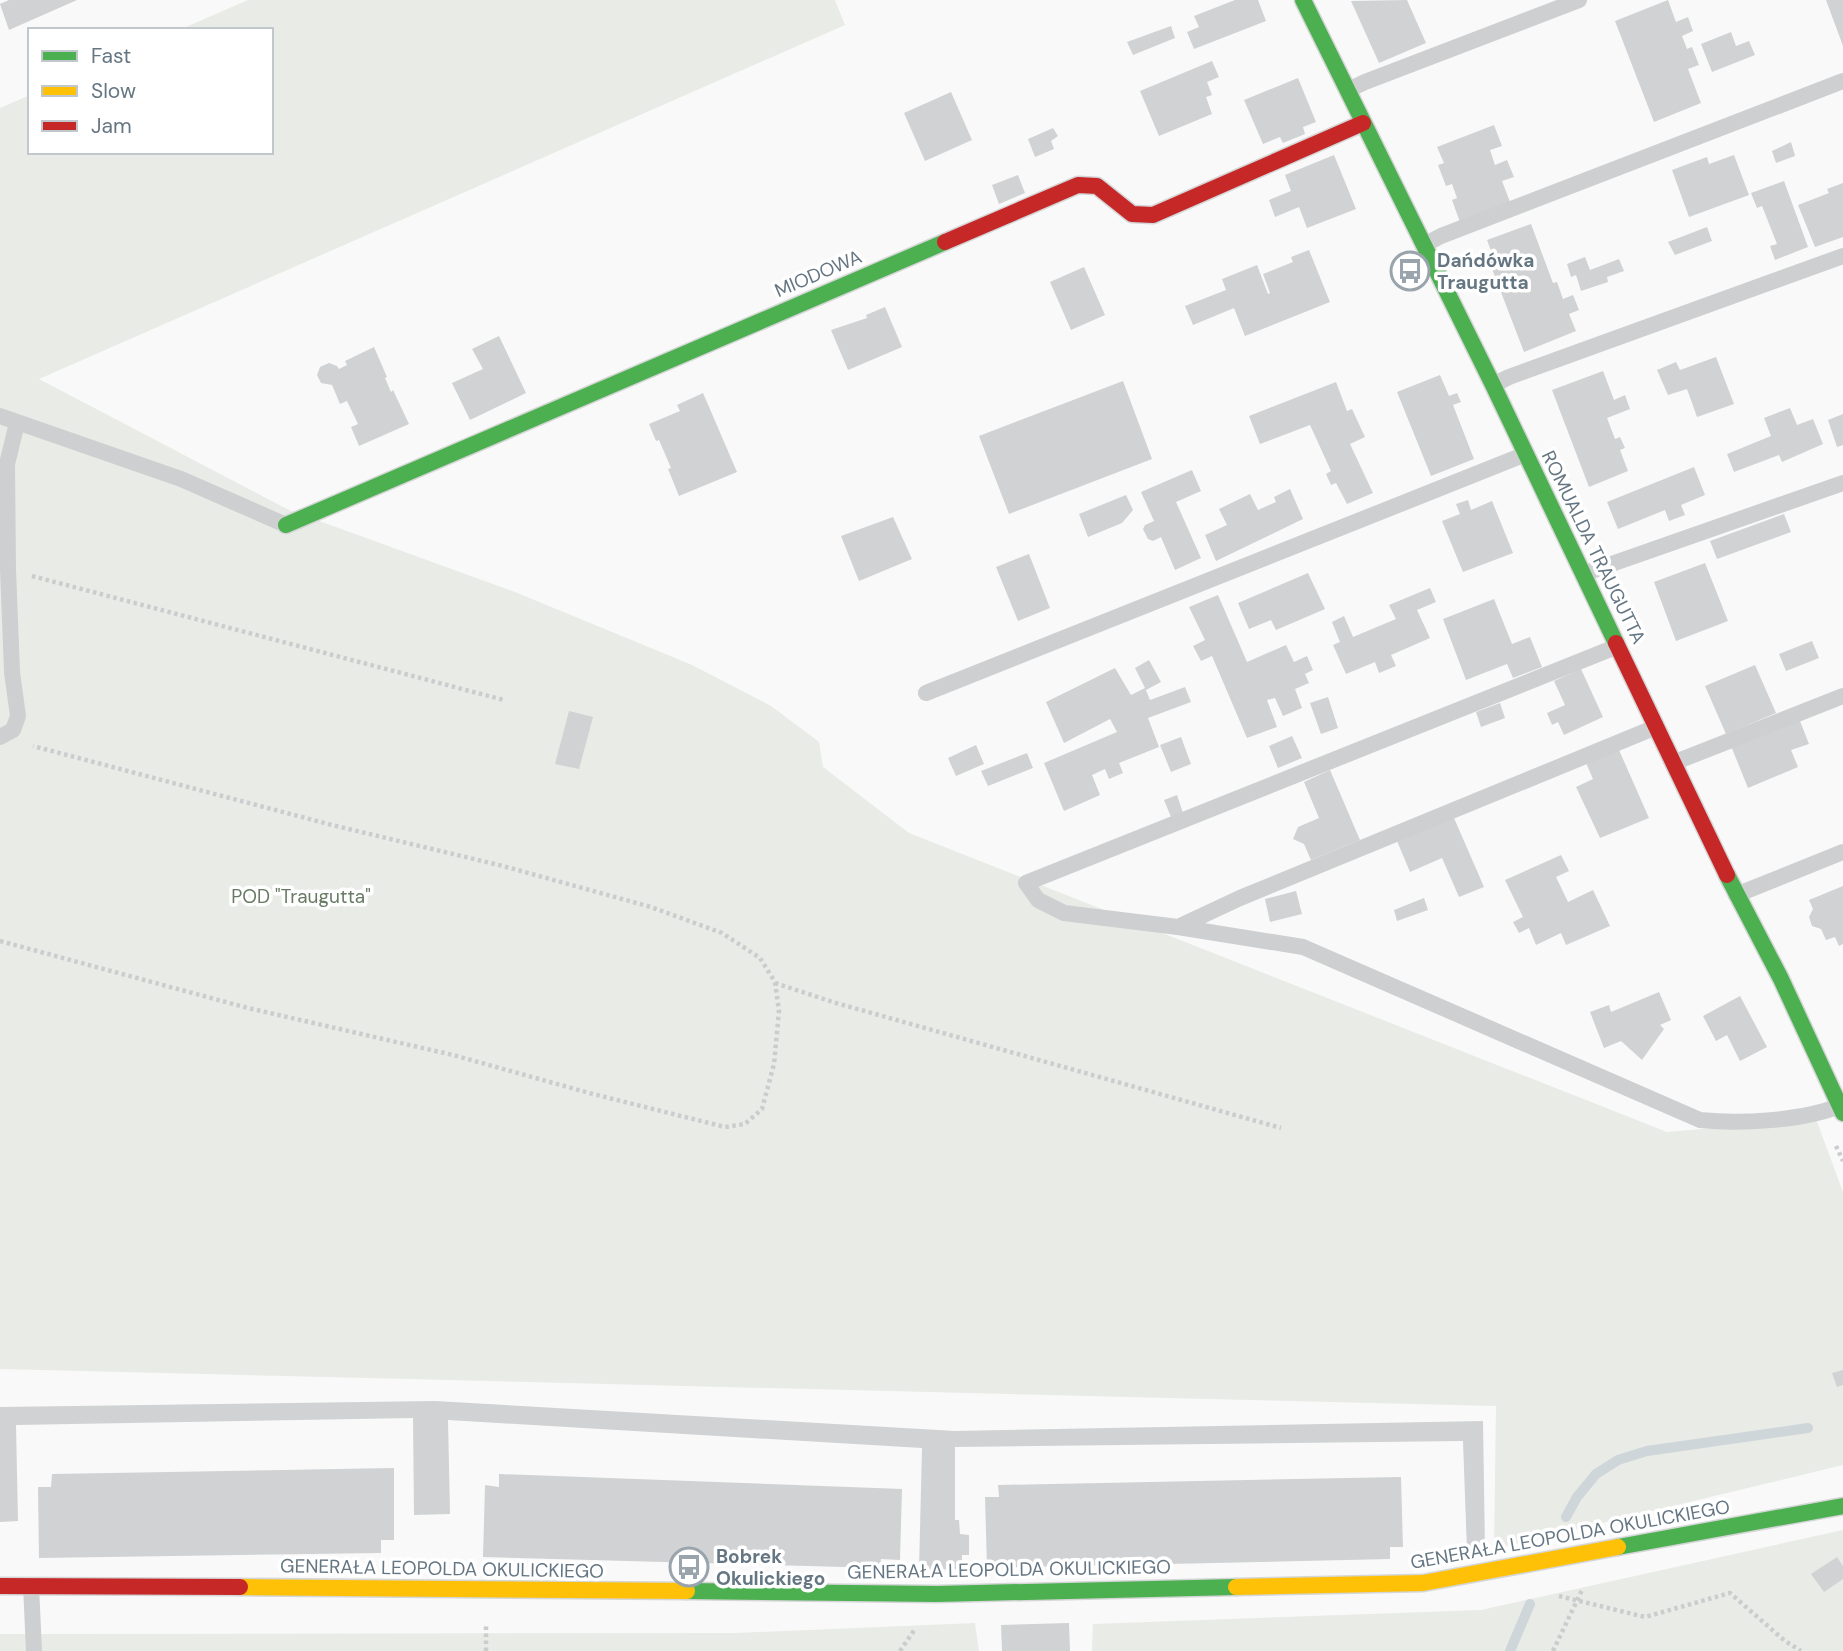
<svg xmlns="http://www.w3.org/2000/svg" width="1843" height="1651" viewBox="0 0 1843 1651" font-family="'DM Sans',sans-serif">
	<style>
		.green { fill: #e8ebe6 }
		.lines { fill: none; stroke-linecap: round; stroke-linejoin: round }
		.stream { stroke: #ced6d9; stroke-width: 10 }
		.building { fill: #d0d2d3 }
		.fast-casing { stroke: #d5d6d7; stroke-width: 19 }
		.slow-casing { stroke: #d5d6d7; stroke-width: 19 }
		.jam-casing { stroke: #d5d6d7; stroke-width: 19 }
		.path { stroke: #cbcccd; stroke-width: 4.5; stroke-dasharray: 3.5 3.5; stroke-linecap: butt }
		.lane { stroke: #cecfd0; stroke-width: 16 }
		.fast { stroke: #4caf50; stroke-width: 16 }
		.slow { stroke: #ffc107; stroke-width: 16 }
		.jam { stroke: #c62828; stroke-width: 16 }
		.labels { text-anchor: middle; stroke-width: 7; stroke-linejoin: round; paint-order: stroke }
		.poi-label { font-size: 19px; font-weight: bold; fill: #657683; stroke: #fff; text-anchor: start }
		.street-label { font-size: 19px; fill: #657683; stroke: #fff }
		.park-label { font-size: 19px; fill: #687a64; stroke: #fff }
	</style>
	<rect width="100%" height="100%" fill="#f9f9f9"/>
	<path class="green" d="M248 0H835L845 25 39 379 289 510 515 592 692 665 771 706 819 742 823 767 909 833 1667 1132 1816 1119 1843 1192V1465L1494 1549 1496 1406 0 1369V108L30 95V152H271V30H179Z
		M1843 1530V1651H1092L1093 1624 1481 1610Z
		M975 1623 979 1651H0V1634L736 1633Z"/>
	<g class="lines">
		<path class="stream" d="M1566 1517 1577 1497 1596 1474 1618 1460 1647 1451 1808 1428
			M1510 1651 1530 1604"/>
	</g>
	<path class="building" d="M9 0H77L9 30 0 4Z
		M1235 0H1258L1266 21 1194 49 1187 32 1199 27 1194 16Z
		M1407 0 1426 43 1379 63 1351 1Z
		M1668 0 1676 22 1688 17 1693 31 1682 36 1687 49 1692 47 1699 65 1688 69 1701 103 1654 122 1615 21Z
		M1826 0H1843V46Z
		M1171 26 1175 38 1133 55 1127 42Z
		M1731 32 1736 46 1749 41 1755 55 1712 72 1701 44Z
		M1212 61 1219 77 1207 82 1212 95 1206 97 1212 114 1159 136 1140 91Z
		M1298 78 1316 122 1303 127 1305 134 1283 143 1280 137 1263 144 1244 100Z
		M951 92 972 140 925 161 904 113Z
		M1494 125 1502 146 1490 150 1495 165 1507 160 1514 177 1502 181 1510 202 1460 222 1452 200 1457 198 1452 184 1446 186 1438 165 1444 163 1437 147Z
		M1053 128 1058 136 1051 141 1054 149 1035 157 1028 139Z
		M1791 142 1795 156 1776 163 1772 151Z
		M1334 155 1356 209 1307 228 1299 207 1275 217 1269 200 1291 191 1285 175Z
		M1734 155 1749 195 1689 217 1672 170 1707 157 1709 164Z
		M1018 175 1025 193 999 204 992 185Z
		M1784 181 1808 247 1775 260 1770 246 1777 244 1762 206 1757 208 1751 193Z
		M1843 183V237L1815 247 1798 205 1829 193 1827 189Z
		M1531 224 1553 283 1557 282 1563 299 1573 295 1579 310 1569 314 1576 331 1524 352 1489 261 1494 259 1487 240Z
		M1707 227 1712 241 1675 255 1668 242Z
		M1309 250 1330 302 1245 336 1234 308 1193 325 1185 306 1226 290 1222 279 1257 265 1268 294 1270 293 1263 274 1293 262 1291 257Z
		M1585 257 1590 270 1619 259 1624 271 1607 277 1608 282 1581 291 1576 275 1571 277 1567 264Z
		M1084 267 1105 315 1071 330 1050 282Z
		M885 307 902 347 848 370 831 330 867 318 866 315Z
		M499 336 526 393 470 420 452 383 483 369 472 349Z
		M374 347 387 377 385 378 391 392 393 390 409 424 359 446 351 427 358 424 347 401 340 404 332 385 321 383 317 375 320 367 329 363 337 366 339 369 347 365 345 361Z
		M1716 357 1734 404 1697 417 1687 389 1668 395 1657 370 1676 362 1680 370Z
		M1603 371 1614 400 1625 395 1630 409 1607 418 1615 439 1620 437 1625 448 1620 450 1628 471 1589 487 1552 390Z
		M1440 375 1449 396 1457 393 1461 402 1453 405 1474 459 1431 476 1397 392Z
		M1123 381 1152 459 1009 514 979 436Z
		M1336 382 1347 411 1352 409 1365 437 1350 444 1373 493 1347 504 1336 483 1331 485 1326 474 1331 471 1310 425 1260 444 1249 416Z
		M703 393 737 472 679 496 668 469 671 468 659 440 656 441 649 424 680 411 677 405Z
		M1790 408 1797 425 1813 419 1823 444 1782 462 1779 455 1734 472 1727 454 1771 436 1764 418Z
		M1843 414V445L1837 447 1828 420Z
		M1694 467 1705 495 1681 505 1685 515 1669 521 1665 510 1618 529 1607 502Z
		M1192 470 1201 491 1176 502 1201 558 1175 570 1161 537 1153 541 1148 539 1143 529 1145 525 1154 521 1141 492Z
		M1290 489 1303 519 1216 561 1205 535 1227 525 1219 509 1250 494 1258 510 1276 502 1274 497Z
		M1126 495 1133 510 1122 523 1088 537 1079 514Z
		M1468 500 1471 510 1492 501 1513 553 1463 572 1442 521 1460 514 1456 504Z
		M1784 514 1791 532 1717 559 1710 541Z
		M893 517 912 559 859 581 841 536Z
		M1029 554 1050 608 1018 621 996 567Z
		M1705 563 1728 621 1676 641 1654 582Z
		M1308 573 1325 609 1276 630 1271 620 1249 629 1238 603Z
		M1430 588 1436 602 1417 610 1430 638 1391 655 1396 666 1379 673 1375 662 1346 674 1333 645 1340 642 1332 622 1344 616 1353 637 1396 619 1389 605Z
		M1218 595 1247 662 1286 645 1294 662 1307 656 1313 670 1305 674 1309 683 1295 689 1302 708 1283 716 1275 698 1267 700 1277 727 1247 738 1212 656 1201 661 1193 646 1205 640 1189 607Z
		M1494 599 1512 644 1530 637 1542 667 1513 678 1507 664 1466 680 1443 619Z
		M1812 641 1819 658 1786 671 1779 654Z
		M1149 660 1161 682 1146 690 1135 668Z
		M1755 665 1776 713 1726 734 1705 686Z
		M1115 668 1131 695 1145 688 1150 700 1185 687 1191 702 1148 718 1159 747 1119 763 1123 773 1109 779 1105 769 1092 775 1100 795 1064 811 1044 763 1117 732 1110 719 1064 743 1046 702Z
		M1581 669 1603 717 1564 735 1558 722 1552 725 1547 713 1565 705 1554 681Z
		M1328 697 1338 728 1321 734 1310 703Z
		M1500 703 1505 718 1481 727 1476 712Z
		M569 711 593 717 579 769 555 764Z
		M1800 721 1809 744 1791 750 1798 767 1748 788 1731 746Z
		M1292 736 1302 758 1278 768 1269 746Z
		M1181 737 1191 764 1171 772 1160 745Z
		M976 745 984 764 956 776 948 758Z
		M1619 750 1649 818 1600 838 1576 787 1593 779 1586 763Z
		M1027 753 1033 768 988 786 981 771Z
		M1330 770 1360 840 1311 860 1304 844 1293 839 1298 827 1319 818 1304 782Z
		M1177 795 1183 813 1171 817 1164 800Z
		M1454 818 1484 887 1459 897 1442 858 1410 872 1397 841Z
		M1561 855 1569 871 1556 877 1568 902 1593 890 1610 926 1566 945 1561 933 1536 945 1529 928 1519 933 1513 922 1523 917 1505 880Z
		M1843 886V944L1839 946 1835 937 1826 940 1821 929 1812 926 1809 917 1813 909 1809 900Z
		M1296 891 1302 914 1270 922 1265 899Z
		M1424 898 1428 910 1397 921 1394 910Z
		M1659 992 1671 1020 1660 1025 1664 1029 1642 1060 1621 1041 1604 1048 1590 1012 1609 1005 1611 1012Z
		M1740 996 1767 1047 1740 1061 1727 1035 1716 1041 1703 1016Z
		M1843 1370V1385L1837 1387 1832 1373Z
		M435 1401 955 1431 1483 1421 1485 1551H1467L1463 1441 955 1447V1520H959L960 1534 969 1535V1555H962V1569L919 1570 922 1448 448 1420 450 1514 414 1515 413 1418 16 1425 18 1521 0 1522V1407Z
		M394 1468V1540H381V1553L39 1558 38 1487H51L52 1474Z
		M499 1474 902 1489 900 1560 881 1559 880 1568 483 1557 485 1485 499 1487Z
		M1401 1477 1403 1547H1390V1559L987 1568 985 1497H999L998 1485Z
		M1837 1557 1843 1566V1579L1824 1592 1811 1574Z
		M1069 1623 1070 1651H1002L1001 1625Z"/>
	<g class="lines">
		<defs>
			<path id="fast" d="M1303 0 1493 385 1616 643
				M286 525 945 242
				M1727 875 1781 979 1843 1113
				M1618 1547 1843 1506
				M687 1591 937 1594 1236 1587"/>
			<path id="slow" d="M240 1587 687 1591
				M1236 1587 1423 1583 1618 1547"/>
			<path id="jam" d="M945 242 1078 185 1097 186 1132 214 1153 215 1363 123
				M1616 643 1727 875
				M0 1586 240 1587"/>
		</defs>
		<use href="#fast" class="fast-casing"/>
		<use href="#slow" class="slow-casing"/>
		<use href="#jam" class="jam-casing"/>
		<path class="path" d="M32 576 504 700
			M0 941 248 1008 453 1055 593 1094 725 1127 745 1124 762 1109 774 1064 779 1011 775 982 760 958 722 933 651 907 503 866 332 825 33 746
			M775 983 836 1003 1281 1128
			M1836 1146 1843 1161
			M1559 1596 1645 1617 1730 1593 1785 1641 1801 1651
			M486 1651V1624
			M900 1651 915 1629
			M1553 1651 1582 1590"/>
		<path class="lane" d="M1348 90 1365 82 1579 0
			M1424 245 1441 236 1843 81
			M1493 385 1509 377 1843 256
			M0 416 181 479 286 525
			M1583 574 1843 483
			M1618 646 1026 883 1038 900 1064 913 1178 927 1303 947 1700 1120C1740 1124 1802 1121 1839 1106
			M926 693 1526 454
			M0 737 13 730 18 716 12 672 8 569 7 464 17 423
			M1673 763 1843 696
			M1736 895 1843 852
			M1178 927 1240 898 1656 727
			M31 1586 34 1651"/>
		<use href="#fast" class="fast"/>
		<use href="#slow" class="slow"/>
		<use href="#jam" class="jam"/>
	</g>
	<defs>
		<symbol id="bus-ring" viewBox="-11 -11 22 22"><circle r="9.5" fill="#fff" stroke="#99a4ac" stroke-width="1.5"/><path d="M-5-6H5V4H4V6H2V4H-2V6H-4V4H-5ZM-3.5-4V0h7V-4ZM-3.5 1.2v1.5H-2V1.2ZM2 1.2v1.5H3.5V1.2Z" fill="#99a4ac"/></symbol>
	</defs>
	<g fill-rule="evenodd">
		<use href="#bus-ring" x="1388" y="249" width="44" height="44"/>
		<use href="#bus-ring" x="667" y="1545" width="44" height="44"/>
	</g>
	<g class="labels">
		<g class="poi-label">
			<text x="1437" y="267">Dańdówka<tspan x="1437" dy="22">Traugutta</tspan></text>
			<text x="716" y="1563">Bobrek<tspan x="716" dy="22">Okulickiego</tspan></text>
		</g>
		<g class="street-label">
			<text transform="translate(818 273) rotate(-23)" y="7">MIODOWA</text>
			<text transform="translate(1594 547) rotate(64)" y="7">ROMUALDA TRAUGUTTA</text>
			<text transform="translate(1570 1534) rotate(-10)" y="7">GENERAŁA LEOPOLDA OKULICKIEGO</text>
			<text transform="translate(442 1568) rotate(1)" y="7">GENERAŁA LEOPOLDA OKULICKIEGO</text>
			<text transform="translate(1009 1569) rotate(-1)" y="7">GENERAŁA LEOPOLDA OKULICKIEGO</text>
		</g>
		<g class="park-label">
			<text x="301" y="903">POD "Traugutta"</text>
		</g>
	</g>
	<rect x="28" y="28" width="245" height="126" fill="#ffffff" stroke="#c1c8cd" stroke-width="2"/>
	<rect x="42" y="51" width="35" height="10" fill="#4caf50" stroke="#c1c8cd" stroke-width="2"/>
	<text x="91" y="63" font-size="21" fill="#657683">Fast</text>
	<rect x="42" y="86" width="35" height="10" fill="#ffc107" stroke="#c1c8cd" stroke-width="2"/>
	<text x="91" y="98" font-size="21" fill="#657683">Slow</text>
	<rect x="42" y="121" width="35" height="10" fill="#c62828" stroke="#c1c8cd" stroke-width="2"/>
	<text x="91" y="133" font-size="21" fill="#657683">Jam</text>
</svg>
